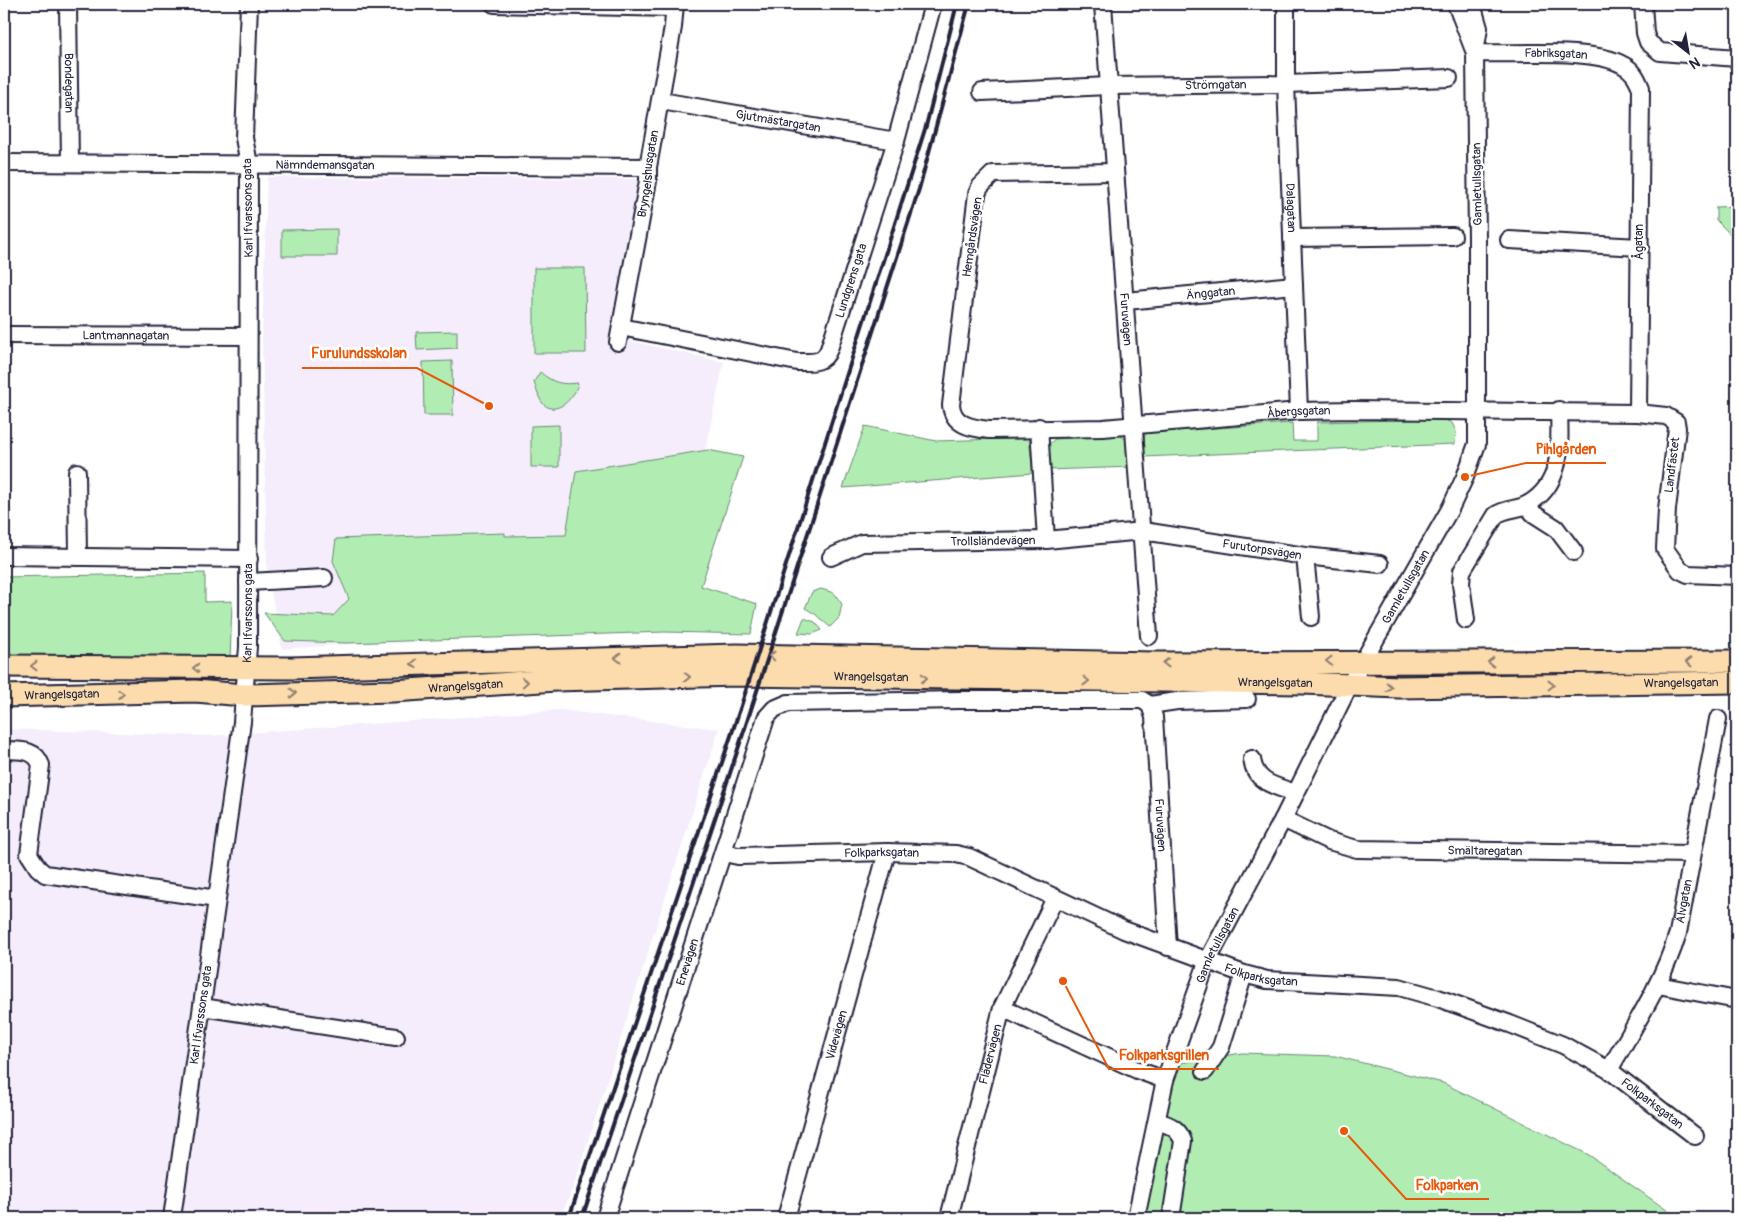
<svg xmlns="http://www.w3.org/2000/svg" width="1741" height="1222" viewBox="0 0 1741 1222" font-family="Pangolin,sans-serif">
	<style>
		.built { fill: #f5edfb }
		.green { fill: #b1edb2; stroke: #6a8876 }
		.lines { fill: none; stroke-linecap: round; stroke-linejoin: round }
		.minor-casing { stroke: #22223b; stroke-width: 20 }
		.major-casing { stroke: #22223b; stroke-width: 25 }
		.minor { stroke: #fff; stroke-width: 16 }
		.major { stroke: #fcdcac; stroke-width: 21 }
		.rail { stroke: #22223b; stroke-width: 4 }
		.oneway { stroke: #8f7f74 }
		.labels { text-anchor: middle; stroke-width: 5; stroke-linejoin: round; paint-order: stroke }
		.street-label { font-size: 12px; fill: #22223b; stroke: #fff }
		.leader { fill: none; stroke: #e8590c; stroke-width: 2 }
		.callout-dot { fill: #e8590c; stroke: #fff; stroke-width: 2 }
		.callout-label { font-size: 14px; text-anchor: middle; font-weight: bold; fill: #e8590c; stroke: #fff; stroke-width: 5; stroke-linejoin: round; paint-order: stroke }
	</style>
	<rect width="100%" height="100%" fill="#fff"/>
	<filter id="ink" filterUnits="userSpaceOnUse"><feTurbulence type="fractalNoise" baseFrequency=".02" numOctaves="2"/><feDisplacementMap in="SourceGraphic" scale="10" xChannelSelector="R" yChannelSelector="G"/><feConvolveMatrix kernelMatrix="1 2 1 2 8 2 1 2 1" color-interpolation-filters="sRGB"/></filter>
	<g filter="url(#ink)">
		<path class="built" d="M267 177 664 179 638 191 613 337 724 362 705 451 577 471 552 630 282 649 267 571 262 337Z
			M559 710 719 729 574 1185 560 1218H4V729L209 736Z"/>
		<path class="green" d="M1737 206V241L1716 220V207Z
			M337 229V256H282V230Z
			M534 268H585L586 353H534Z
			M457 331V348L417 350 416 332Z
			M452 361 453 415H424L423 362Z
			M540 372C553 383 561 385 578 383 576 397 554 420 541 401 538 396 536 388 534 382Z
			M1443 419 1452 423 1456 431 1455 444 1143 457 1145 433 1292 423 1293 441H1317V422Z
			M559 425V467H531V426Z
			M865 426 936 441 1029 438 1033 473 843 488Z
			M1119 435 1129 441 1132 467 1047 470C1046 456 1044 447 1055 439Z
			M708 450 743 457 701 586 757 604 751 634 665 632 347 643 285 641 264 613 333 616 349 599 333 561 336 539 505 533V536L566 535 576 471Z
			M205 573V602L232 601 230 663 4 657V577Z
			M821 589 834 593 842 604 839 618 830 627 815 614 805 608 812 592Z
			M804 618 815 622 822 630 812 634 798 633Z
			M1242 1053 1335 1056 1443 1083 1589 1155 1678 1218H1131L1162 1063 1174 1064Z"/>
		<g class="lines">
			<defs>
				<g id="minor">
					<path id="s1" d="M68 4 70 163"/>
					<path d="M494 4 674 8"/>
					<path id="s2" d="M1103 4 1149 636"/>
					<path id="s3" d="M1286 4V84L1299 411"/>
					<path d="M1456 4 1475 53"/>
					<path d="M1643 4 1645 33 1648 42 1660 52 1737 58"/>
					<path id="s4" d="M1475 53C1512 55 1593 47 1623 65 1633 70 1637 78 1641 88L1638 413"/>
					<path id="s5" d="M982 92 1108 86 1286 84 1449 78"/>
					<path id="s6" d="M661 101 896 141"/>
					<path id="s7" d="M4 163 648 167"/>
					<path id="s8" d="M1114 172 993 174 980 187 977 194 951 405C953 425 971 428 989 430L1103 428 1299 411 1353 410 1638 413 1666 416 1676 422 1677 428 1667 509 1665 549 1680 570 1688 574 1737 576"/>
					<path d="M1292 238 1453 236"/>
					<path d="M1509 240 1640 247"/>
					<path id="s9" d="M1126 301 1294 285"/>
					<path id="s10" d="M621 327 797 362C811 362 824 364 829 349L896 141 933 4"/>
					<path id="s11" d="M4 335 248 336"/>
					<path id="s12" d="M618 342 648 181V167L673 27 675 4"/>
					<path d="M77 472 78 557"/>
					<path d="M1526 505 1534 514 1556 528 1574 552"/>
					<path id="s13" d="M1046 540 1143 531 1305 556 1380 564"/>
					<path d="M4 556 249 559"/>
					<path d="M1305 556 1311 617"/>
					<path id="s14" d="M831 557 862 543 1046 540 1039 427"/>
					<path d="M248 582 324 578"/>
					<path d="M1466 620 1461 584 1462 571 1496 515C1506 508 1518 510 1528 504 1563 484 1560 445 1559 410"/>
					<path id="s15" d="M1150 705 1154 717 1168 947"/>
					<path d="M1150 705 1177 701 1247 699"/>
					<path d="M4 750C19 751 35 748 41 765L29 854 38 868 45 874 217 899"/>
					<path d="M1252 759C1255 783 1275 786 1296 793"/>
					<path id="s16" d="M1283 819 1329 841 1357 849 1692 854"/>
					<path id="s17" d="M724 853 738 856 887 852 956 854 969 857 1124 930 1244 974 1267 980 1399 987 1438 998 1510 1024 1563 1045 1609 1070 1695 1136"/>
					<path d="M1658 985 1737 1000"/>
					<path d="M202 1007 396 1037"/>
					<path d="M1002 1008 1137 1070 1165 1080"/>
					<path id="s18" d="M1609 1070C1635 1025 1663 982 1678 933L1718 719"/>
					<path d="M1205 1071 1221 1047 1244 974"/>
					<path d="M1157 1121C1170 1125 1178 1128 1183 1141L1171 1218"/>
					<path id="s19" d="M172 1218 242 722 248 647 249 164 244 138 249 4"/>
					<path id="s20" d="M605 1218 766 718 774 709 788 703 960 700H1142L1150 705"/>
					<path id="s21" d="M786 1218 887 852"/>
					<path id="s22" d="M949 1218 1002 1008 1055 898"/>
					<path id="s23" d="M1136 1218 1165 1080 1208 960 1283 819 1350 684 1450 509 1465 477 1477 444V239L1475 53 1479 28 1472 4"/>
				</g>
				<g id="major">
					<path d="M4 666 291 668 737 655 1155 663 1737 661"/>
					<path id="s24" d="M4 696 195 691 244 695 393 691 556 680 736 675 1303 683 1399 687 1737 682"/>
				</g>
			</defs>
			<use href="#minor" class="minor-casing"/>
			<use href="#major" class="major-casing"/>
			<use href="#minor" class="minor"/>
			<use href="#major" class="major"/>
			<path class="rail" d="M569 1218 741 706 882 264 926 126 957 4
				M582 1218 745 728 919 189 969 4"/>
		</g>
		<defs><path id="oneway-chevron" d="M-2-3.5L2.5 0L-2 3.5" fill="none" stroke-width="1.6" stroke-linecap="round" stroke-linejoin="round" transform="scale(1.25)"/></defs>
		<g class="oneway">
			<use href="#oneway-chevron" transform="translate(772 656) rotate(-179)"/>
			<use href="#oneway-chevron" transform="translate(618 658) rotate(179)"/>
			<use href="#oneway-chevron" transform="translate(1329 661) rotate(-180)"/>
			<use href="#oneway-chevron" transform="translate(1491 662) rotate(180)"/>
			<use href="#oneway-chevron" transform="translate(1689 662) rotate(180)"/>
			<use href="#oneway-chevron" transform="translate(1166 663) rotate(179)"/>
			<use href="#oneway-chevron" transform="translate(414 664) rotate(178)"/>
			<use href="#oneway-chevron" transform="translate(34 666) rotate(-180)"/>
			<use href="#oneway-chevron" transform="translate(196 668) rotate(-180)"/>
			<use href="#oneway-chevron" transform="translate(687 677) rotate(-2)"/>
			<use href="#oneway-chevron" transform="translate(924 678) rotate(1)"/>
			<use href="#oneway-chevron" transform="translate(1086 681) rotate(1)"/>
			<use href="#oneway-chevron" transform="translate(525 682) rotate(-4)"/>
			<use href="#oneway-chevron" transform="translate(1551 685) rotate(-1)"/>
			<use href="#oneway-chevron" transform="translate(1389 687) rotate(3)"/>
			<use href="#oneway-chevron" transform="translate(293 693) rotate(-1)"/>
			<use href="#oneway-chevron" transform="translate(121 694) rotate(-2)"/>
		</g>
	</g>
	<g class="labels">
		<g class="street-label">
			<text dy="4" stroke="none"><textPath href="#s4" startOffset="81">Fabriksgatan</textPath></text>
			<text dy="4" stroke="none"><textPath href="#s1" startOffset="79">Bondegatan</textPath></text>
			<text dy="4" stroke="none"><textPath href="#s5" startOffset="234">Strömgatan</textPath></text>
			<text dy="4" stroke="none"><textPath href="#s6" startOffset="119">Gjutmästargatan</textPath></text>
			<text dy="4" stroke="none"><textPath href="#s7" startOffset="321">Nämndemansgatan</textPath></text>
			<text dy="4" stroke="none"><textPath href="#s12" startOffset="171">Bryngelshusgatan</textPath></text>
			<text transform="translate(1477 184) rotate(-91)" y="4">Gamletullsgatan</text>
			<text dy="4" stroke="none"><textPath href="#s3" startOffset="204">Dalagatan</textPath></text>
			<text transform="translate(248 208) rotate(-91)" y="4">Karl Ifvarssons gata</text>
			<text transform="translate(972 237) rotate(-82)" y="4">Hemgårdsvägen</text>
			<text transform="translate(1639 242) rotate(-90)" y="4">Ågatan</text>
			<text dy="4" stroke="none"><textPath href="#s10" startOffset="289">Lundgrens gata</textPath></text>
			<text dy="4" stroke="none"><textPath href="#s9" startOffset="85">Änggatan</textPath></text>
			<text dy="4" stroke="none"><textPath href="#s2" startOffset="316">Furuvägen</textPath></text>
			<text dy="4" stroke="none"><textPath href="#s11" startOffset="122">Lantmannagatan</textPath></text>
			<text dy="4" stroke="none"><textPath href="#s8" startOffset="720">Åbergsgatan</textPath></text>
			<text transform="translate(1672 465) rotate(-83)" y="4">Landfästet</text>
			<text dy="4" stroke="none"><textPath href="#s14" startOffset="165">Trollsländevägen</textPath></text>
			<text dy="4" stroke="none"><textPath href="#s13" startOffset="218">Furutorpsvägen</textPath></text>
			<text dy="4" stroke="none"><textPath href="#s23" startOffset="691">Gamletullsgatan</textPath></text>
			<text dy="4" stroke="none"><textPath href="#s19" startOffset="610">Karl Ifvarssons gata</textPath></text>
			<text dy="4" stroke="none"><textPath href="#s24" startOffset="868">Wrangelsgatan</textPath></text>
			<text dy="4" stroke="none"><textPath href="#s24" startOffset="1272">Wrangelsgatan</textPath></text>
			<text dy="4" stroke="none"><textPath href="#s24" startOffset="1678">Wrangelsgatan</textPath></text>
			<text dy="4" stroke="none"><textPath href="#s24" startOffset="462">Wrangelsgatan</textPath></text>
			<text dy="4" stroke="none"><textPath href="#s24" startOffset="58">Wrangelsgatan</textPath></text>
			<text dy="4" stroke="none"><textPath href="#s15" startOffset="121">Furuvägen</textPath></text>
			<text dy="4" stroke="none"><textPath href="#s16" startOffset="208">Smältaregatan</textPath></text>
			<text dy="4" stroke="none"><textPath href="#s17" startOffset="158">Folkparksgatan</textPath></text>
			<text dy="4" stroke="none"><textPath href="#s18" startOffset="186">Älvgatan</textPath></text>
			<text dy="4" stroke="none"><textPath href="#s23" startOffset="286">Gamletullsgatan</textPath></text>
			<text dy="4" stroke="none"><textPath href="#s20" startOffset="269">Enevägen</textPath></text>
			<text dy="4" stroke="none"><textPath href="#s17" startOffset="562">Folkparksgatan</textPath></text>
			<text dy="4" stroke="none"><textPath href="#s19" startOffset="205">Karl Ifvarssons gata</textPath></text>
			<text dy="4" stroke="none"><textPath href="#s21" startOffset="190">Videvägen</textPath></text>
			<text dy="4" stroke="none"><textPath href="#s22" startOffset="169">Flädervägen</textPath></text>
			<text dy="4" stroke="none"><textPath href="#s17" startOffset="982">Folkparksgatan</textPath></text>
		</g>
	</g>
	<path class="leader" d="M489 406L417 368H302M1465 477L1526 463H1606M1063 981L1109 1069H1219M1344 1131L1406 1199H1489"/>
	<g class="callout-dot">
		<circle cx="489" cy="406" r="5"/>
		<circle cx="1465" cy="477" r="5"/>
		<circle cx="1063" cy="981" r="5"/>
		<circle cx="1344" cy="1131" r="5"/>
	</g>
	<g class="callout-label">
		<text x="359" y="358">Furulundsskolan</text>
		<text x="1566" y="454">Pihlgården</text>
		<text x="1164" y="1060">Folkparksgrillen</text>
		<text x="1447" y="1190">Folkparken</text>
	</g>
	<rect width="1741" height="1222" fill="none" stroke="#fff" stroke-width="20"/>
	<rect x="10" y="10" width="1721" height="1202" fill="none" stroke="#22223b" stroke-width="2" filter="url(#ink)"/>
	<g transform="translate(1688 52) rotate(149)" stroke="#ffffff" stroke-width="4" paint-order="stroke">
	<path d="M0-4L9 19L0 12L-9 19Z" fill="#22223b"/>
	<text y="-8" font-size="14" font-weight="bold" text-anchor="middle" fill="#22223b">N</text>
	</g>
</svg>
